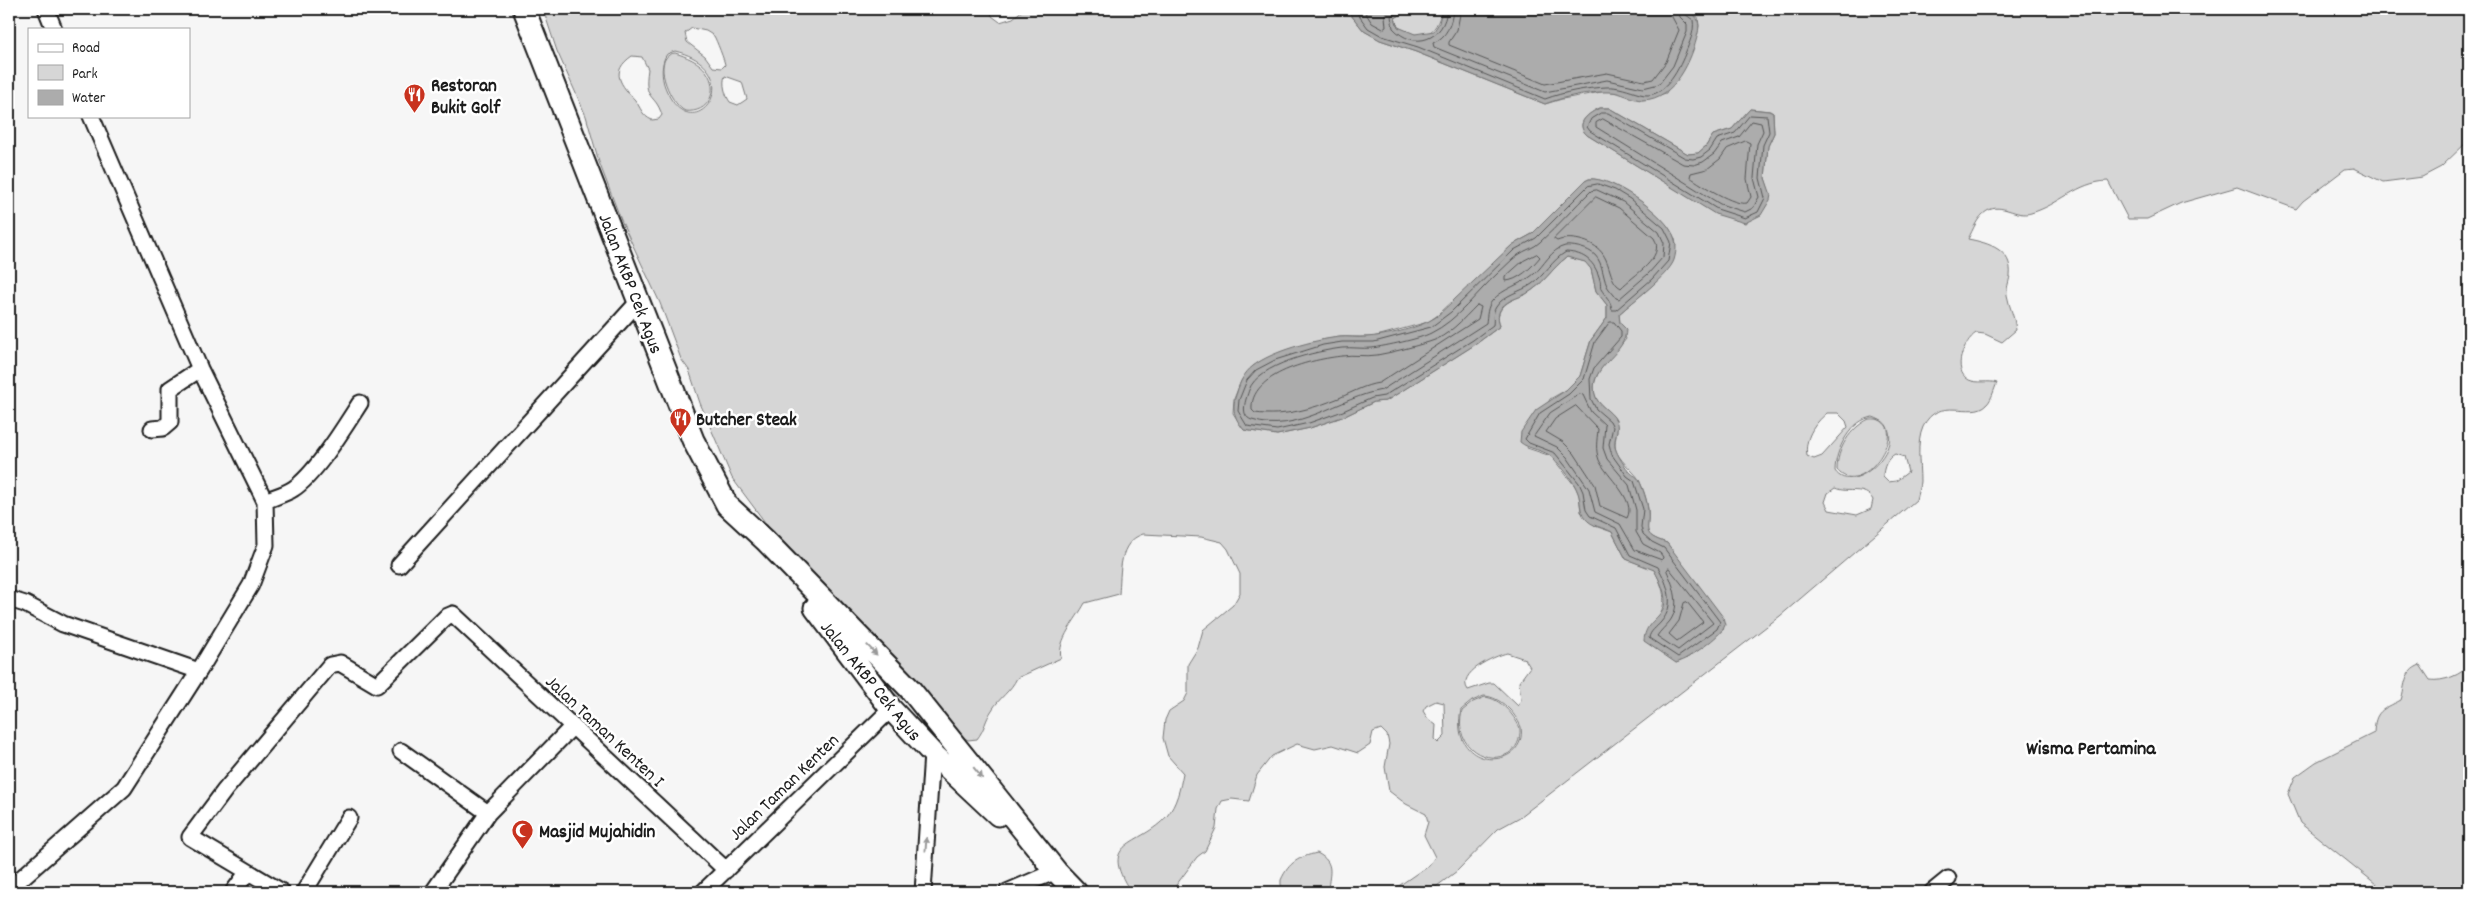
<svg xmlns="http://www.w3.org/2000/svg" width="2478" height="901" viewBox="0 0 2478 901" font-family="Dekko,sans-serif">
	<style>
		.green { fill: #d6d6d6; stroke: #797979; fill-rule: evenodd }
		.water { fill: #acacac; stroke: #727272 }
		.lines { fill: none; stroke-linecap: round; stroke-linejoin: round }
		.shore { stroke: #565656; stroke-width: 1 }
		.minor-casing { stroke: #1c1c1c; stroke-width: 19 }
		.secondary-casing { stroke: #1c1c1c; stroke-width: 25 }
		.minor { stroke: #fff; stroke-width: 15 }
		.secondary { stroke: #fff; stroke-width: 21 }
		.oneway { fill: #999 }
		.labels { text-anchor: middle; stroke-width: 5; stroke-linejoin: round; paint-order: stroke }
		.poi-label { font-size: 19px; font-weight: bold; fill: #1c1c1c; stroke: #fff; text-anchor: start }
		.street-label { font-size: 19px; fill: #1c1c1c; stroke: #fff }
		.neighbourhood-label { font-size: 20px; font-weight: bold; fill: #1c1c1c; stroke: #fff }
	</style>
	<rect width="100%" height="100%" fill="#f6f6f6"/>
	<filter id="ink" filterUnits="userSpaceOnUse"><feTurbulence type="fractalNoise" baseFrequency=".02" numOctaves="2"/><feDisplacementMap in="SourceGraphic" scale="10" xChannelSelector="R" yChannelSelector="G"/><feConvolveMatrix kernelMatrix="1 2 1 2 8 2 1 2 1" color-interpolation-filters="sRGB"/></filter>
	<g filter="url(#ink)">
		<path class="green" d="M543 9H990L992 16 1000 22 1013 18 1024 9H1346L1364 31 1380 40 1416 52 1545 104 1562 99 1607 91 1624 94 1642 100 1666 93 1697 35 1699 26 1698 17 1681 10 1661 11 1651 9H2469V140L2441 167 2422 177 2383 182 2354 168 2345 169 2303 201 2296 209 2237 187 2181 203 2147 219H2128L2108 181C2077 182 2059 205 2031 213 2016 218 2002 202 1987 211 1977 217 1973 230 1968 239 1989 243 2013 250 2010 276 2009 282 2006 289 2007 295 2009 307 2015 317 2016 330L2002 342 1985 334 1976 333C1964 341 1951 370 1969 380 1978 384 1988 380 1997 383 1994 389 1992 399 1987 404 1972 420 1938 394 1923 427 1916 443 1920 464 1920 481 1920 487 1917 494 1916 500L1780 616 1520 817 1498 829 1457 871 1429 892H1390L1429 865 1435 857 1424 835 1428 822 1426 814 1406 804 1389 791 1385 767 1389 744 1387 735 1381 729 1373 732 1370 745 1358 753 1333 745 1315 749 1297 744 1272 756 1257 775 1249 801 1232 799 1222 801 1218 809 1216 828 1205 851 1197 857 1171 892H1131C1096 839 1140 847 1167 816 1177 804 1180 788 1183 773L1168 756 1163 738 1165 720 1169 711 1184 701 1188 693V664L1198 648 1203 630 1233 605 1240 593V574L1228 549 1222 542 1201 537 1143 534C1118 542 1121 572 1119 594L1085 603C1076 620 1057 640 1061 658L1017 678C1011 691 999 698 992 710 985 720 985 729 977 739L968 740 921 713 891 691 732 478 700 403 689 370 681 359 660 303 621 220 599 162 586 116 557 51ZM692 28 706 31 714 36C716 39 725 62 725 65L722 68 713 67 705 56 687 42 685 33ZM675 51C754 70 692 156 665 87 661 77 661 62 667 54ZM632 56 642 57 648 69C643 102 655 92 662 115L659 119 652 120C642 116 641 108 635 100 621 85 609 72 632 56ZM725 76 742 82 747 99 738 105 730 102C725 95 722 83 725 76ZM1600 108H1609L1688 154 1698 153 1706 146 1713 135 1732 129 1750 109 1770 111 1773 113 1774 133 1768 146 1765 178 1769 191 1716 214 1587 135C1574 123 1589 113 1600 108ZM1589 179C1614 177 1675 220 1676 245L1655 283 1619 314 1620 323 1626 339C1615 354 1594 369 1594 389 1595 406 1609 408 1615 420 1621 431 1611 442 1617 453 1622 463 1636 473 1639 480 1643 488 1647 500 1648 509 1650 531 1639 534 1667 543L1724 629 1686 659 1676 663 1657 619C1669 602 1663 587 1654 569L1626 559 1612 532 1595 526 1581 512 1579 494 1575 486 1551 456 1527 448 1550 399 1566 390 1580 376 1591 340 1607 318V305L1596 291 1591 269 1586 262 1567 257C1552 268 1543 285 1526 294 1518 298 1508 300 1502 308 1497 314 1498 319 1500 326L1476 344 1386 401 1374 402 1345 416 1310 428 1277 435 1244 430 1233 413 1234 399 1241 381 1253 366 1274 355 1322 340 1341 337H1373L1428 322 1448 308 1512 245 1532 234 1585 181ZM1827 413H1838L1846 421 1848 427 1822 456 1814 459 1807 456C1804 439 1814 424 1827 413ZM1873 417C1920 433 1855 501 1835 471 1835 450 1851 419 1873 417ZM1895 454 1904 457 1908 472 1896 481 1888 482 1883 477C1883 468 1887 458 1895 454ZM1835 488C1848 494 1865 485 1873 500L1871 509 1857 515 1829 510 1825 502 1828 493ZM1507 653 1525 659 1530 667 1519 682 1521 700 1518 706 1494 683H1489L1468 690C1456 673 1494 656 1507 653ZM1484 696C1501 697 1515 713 1521 727 1528 771 1448 773 1461 710L1472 701ZM1436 701 1444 703 1445 736 1438 743 1435 740 1436 725 1428 719 1423 711 1426 706Z
			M1411 9H1442C1436 37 1422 41 1398 27L1395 18Z
			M675 53C685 56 700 62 706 71 720 90 709 114 685 111 669 103 650 56 675 53Z
			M1869 419C1917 415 1864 503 1837 470 1837 449 1850 428 1869 419Z
			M2469 664V892H2386L2300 823 2288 794 2295 777 2316 762 2374 733C2375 710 2382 710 2401 700 2406 684 2403 672 2420 665L2430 680C2442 682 2463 675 2469 664Z
			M1485 697C1501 699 1513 714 1520 728 1523 774 1449 764 1462 711L1473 702Z
			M1317 853C1337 863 1328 876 1328 892H1288L1281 885V880C1289 862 1299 857 1317 853Z"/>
		<path class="water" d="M1346 9H1411L1395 18 1398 27 1415 34 1434 31 1439 23 1442 9 1681 10C1695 12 1701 19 1698 33 1692 60 1675 99 1643 100 1632 100 1621 92 1610 92 1589 91 1564 97 1545 104L1416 52 1380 40 1364 31Z
			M1600 108H1609L1688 154 1698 153 1706 146 1713 135 1732 129 1750 109 1769 111 1773 113 1774 133 1768 146 1765 178 1771 195 1770 200 1761 215 1745 223 1715 214 1587 135C1574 123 1589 113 1600 108Z
			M1589 179C1611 176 1661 212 1671 231 1677 240 1677 250 1674 260 1669 275 1632 302 1619 314L1620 323 1626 329C1626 354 1595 363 1594 387 1594 404 1605 406 1614 417 1622 427 1613 437 1615 447 1617 455 1625 467 1631 473 1634 476 1637 476 1639 480 1643 489 1647 500 1648 510 1650 531 1640 534 1667 543L1723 617 1725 625C1722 636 1688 659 1676 663L1644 641C1645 611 1683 621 1654 570L1626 559 1612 532C1603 527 1592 527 1585 518 1579 511 1581 501 1578 493 1574 481 1562 467 1553 458 1544 449 1529 450 1520 442L1521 432 1536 410 1566 390 1580 376 1591 340 1607 318V305L1596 291 1591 269 1585 262 1567 257C1552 268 1543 285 1526 294 1518 298 1508 300 1502 307 1497 314 1498 319 1500 326L1476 344 1386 401 1374 402 1345 416 1310 428 1277 435 1244 430C1234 418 1231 408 1237 392 1240 382 1244 373 1253 366 1272 351 1314 340 1339 337 1348 336 1357 338 1366 337 1385 336 1420 328 1436 317L1512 245 1532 234 1585 181Z"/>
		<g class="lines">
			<path class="shore" d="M1354 9 1368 28 1382 36 1418 47 1545 99C1564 92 1586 88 1606 87 1618 86 1629 91 1640 94 1663 101 1678 71 1685 54 1689 43 1695 32 1693 20L1685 14 1684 9
				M1363 9 1372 23 1383 29 1386 27 1385 16 1389 9
				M1401 9 1391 16 1393 28C1414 51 1445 40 1447 9
				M1453 9C1452 24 1447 37 1433 43L1434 47 1545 92 1607 80 1643 88 1659 84 1673 66 1687 32V24L1680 17 1678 9
				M1461 9 1457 30 1449 42V45L1545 84 1607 73 1644 81 1653 79 1666 62 1679 30 1672 17 1670 9
				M1601 113H1608L1685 158 1693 159 1701 157 1710 150 1717 139 1735 133 1750 115 1767 116 1769 132 1763 145 1760 178 1765 198 1758 212 1745 218 1717 209 1590 131 1587 127 1591 119Z
				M1603 119 1683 164 1694 165 1703 162 1714 154 1722 143 1739 137 1752 121 1761 123 1763 131 1757 144 1754 178 1759 197 1753 208 1745 212 1720 204 1596 127V123Z
				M1746 141 1750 143 1747 179 1751 197 1747 203C1734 206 1702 185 1690 177L1691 173 1707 169 1720 159 1727 149Z
				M1598 184 1615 190 1630 199 1664 228 1671 242 1668 261 1652 279 1616 310H1612C1611 300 1605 296 1601 289 1600 286 1601 283 1600 280 1595 262 1585 253 1566 252 1552 260 1545 275 1532 284 1521 292 1504 294 1496 307 1492 313 1494 319 1493 325L1473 340 1384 396 1372 398 1343 411 1309 423 1277 430 1247 426 1238 411 1239 400 1247 380 1256 370 1275 360 1323 345 1342 342H1374L1431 327 1451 312 1514 250 1536 238 1588 186Z
				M1597 190 1623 202 1659 232 1664 243 1663 257 1648 274 1619 299 1616 298C1614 294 1609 290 1607 286 1602 275 1603 259 1591 252 1585 248 1572 245 1565 246 1551 249 1544 266 1534 274 1521 285 1503 288 1492 301 1487 307 1487 316 1486 323L1382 390C1340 397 1297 435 1252 420 1239 416 1246 399 1249 390 1258 364 1317 351 1342 348 1352 347 1362 349 1372 348 1385 346 1420 339 1431 333 1458 320 1476 293 1498 273 1505 267 1511 260 1518 255 1525 250 1534 248 1540 242 1558 226 1574 207 1591 191Z
				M1596 197 1619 208 1654 238C1666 258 1633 275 1621 288 1604 279 1616 248 1580 240 1571 238 1565 238 1557 241L1554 239Z
				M1537 254 1540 257C1532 267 1518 281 1505 281V277L1523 261Z
				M1477 305 1481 307 1478 319 1379 383C1365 385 1353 392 1339 398 1312 409 1284 417 1255 413L1252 410C1249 373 1314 359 1342 356 1354 354 1365 357 1377 355 1394 352 1412 347 1429 342 1448 337 1463 319 1477 305Z
				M1610 322H1614L1621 331V337L1594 368 1590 379 1591 399 1596 409 1610 421 1613 427 1609 444 1612 455 1627 476 1634 481 1643 509 1641 527 1643 534 1652 542 1664 548 1720 622 1717 629 1678 657 1649 638C1650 631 1656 628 1661 622 1676 605 1668 585 1658 567L1630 555 1616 528 1590 516 1586 510 1583 492 1579 483 1555 453 1529 443 1525 439 1540 413 1569 394 1584 379 1595 342Z
				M1580 394 1583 395 1591 412 1605 425 1603 448 1607 459 1629 485 1636 510V532L1643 544 1660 553 1663 557 1662 560 1635 550 1620 524 1595 512 1589 489 1567 457 1557 447 1534 436 1550 413Z
				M1576 406 1598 429C1597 441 1595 449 1599 460 1606 476 1637 500 1627 518L1600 506 1595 485 1574 453 1563 442 1546 432 1555 419Z
				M1669 568 1713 623 1678 650 1657 636C1660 631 1666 626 1670 621 1681 605 1674 587 1667 571Z
				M1687 602 1703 622 1677 641 1669 634 1679 621 1684 603Z"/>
			<defs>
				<path id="minor" d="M46 9 54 29
					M152 429 163 428 170 422V389L200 369
					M265 501C274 497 285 494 293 489 316 474 345 426 360 403
					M399 565 639 301
					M9 599 25 604 63 624 199 671
					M401 751 488 813
					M9 889 124 788 199 671 251 585 266 545 265 501 200 369 91 116
					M233 892 247 873
					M282 892 190 837 225 790 330 665 340 663 377 685 446 617 453 614 726 870
					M304 892 349 818
					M433 892 488 813 573 726
					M703 892 891 709
					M923 892 932 753
					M1007 892 1056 871
					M1932 892 1948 879"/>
				<path id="secondary" d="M524 9 693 440 727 505 765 540 910 689 1056 871
					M815 608 891 709 932 753 998 815
					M1047 862 1076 892"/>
			</defs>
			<use href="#minor" class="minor-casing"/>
			<use href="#secondary" class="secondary-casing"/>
			<use href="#minor" class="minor"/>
			<use href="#secondary" class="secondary"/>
		</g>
		<defs><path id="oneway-solid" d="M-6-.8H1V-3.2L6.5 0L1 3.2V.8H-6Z" transform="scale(1.25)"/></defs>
		<g class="oneway">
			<use href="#oneway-solid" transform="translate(872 650) rotate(46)"/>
			<use href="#oneway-solid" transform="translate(978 773) rotate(51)"/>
			<use href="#oneway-solid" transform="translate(926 844) rotate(-86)"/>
		</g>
	</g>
	<defs>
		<symbol id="restaurant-pin" viewBox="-11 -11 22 30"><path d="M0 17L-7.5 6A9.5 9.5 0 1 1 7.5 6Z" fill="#c8321e" stroke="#fff"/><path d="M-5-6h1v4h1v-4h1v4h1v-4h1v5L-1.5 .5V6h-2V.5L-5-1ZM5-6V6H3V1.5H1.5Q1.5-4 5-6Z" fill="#fff"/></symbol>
		<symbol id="mosque-pin" viewBox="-11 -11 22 30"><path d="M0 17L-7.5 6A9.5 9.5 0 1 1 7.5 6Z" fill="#c8321e" stroke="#fff"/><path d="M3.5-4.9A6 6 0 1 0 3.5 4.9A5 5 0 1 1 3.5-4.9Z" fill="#fff"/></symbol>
	</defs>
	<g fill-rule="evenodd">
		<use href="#restaurant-pin" x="402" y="82" width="25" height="34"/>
		<use href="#restaurant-pin" x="668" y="406" width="25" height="34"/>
		<use href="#mosque-pin" x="510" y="818" width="25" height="34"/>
	</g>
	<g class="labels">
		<g class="poi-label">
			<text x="431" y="91">Restoran<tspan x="431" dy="22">Bukit Golf</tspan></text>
			<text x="696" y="425">Butcher Steak</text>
			<text x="539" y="837">Masjid Mujahidin</text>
		</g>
		<g class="street-label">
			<text transform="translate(632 283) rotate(69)" y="7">Jalan AKBP Cek Agus</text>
			<text transform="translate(872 680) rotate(51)" y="7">Jalan AKBP Cek Agus</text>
			<text transform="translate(606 730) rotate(43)" y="7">Jalan Taman Kenten I</text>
			<text transform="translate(783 786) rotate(-44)" y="7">Jalan Taman Kenten</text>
		</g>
		<g class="neighbourhood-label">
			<text x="2091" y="754">Wisma Pertamina</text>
		</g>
	</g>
	<rect width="2478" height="901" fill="none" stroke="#fff" stroke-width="30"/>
	<rect x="15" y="15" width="2448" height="871" fill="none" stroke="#1c1c1c" stroke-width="2" filter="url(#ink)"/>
	<rect x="28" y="28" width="162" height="90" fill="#ffffff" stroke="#a4a4a4"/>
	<rect x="38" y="44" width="25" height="8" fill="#ffffff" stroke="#a4a4a4"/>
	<text x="72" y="52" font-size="15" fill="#1c1c1c">Road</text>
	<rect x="38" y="65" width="25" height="15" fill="#d6d6d6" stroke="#a4a4a4"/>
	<text x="72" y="78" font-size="15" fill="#1c1c1c">Park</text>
	<rect x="38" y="90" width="25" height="15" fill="#acacac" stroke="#a4a4a4"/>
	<text x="72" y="102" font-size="15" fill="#1c1c1c">Water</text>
</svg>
